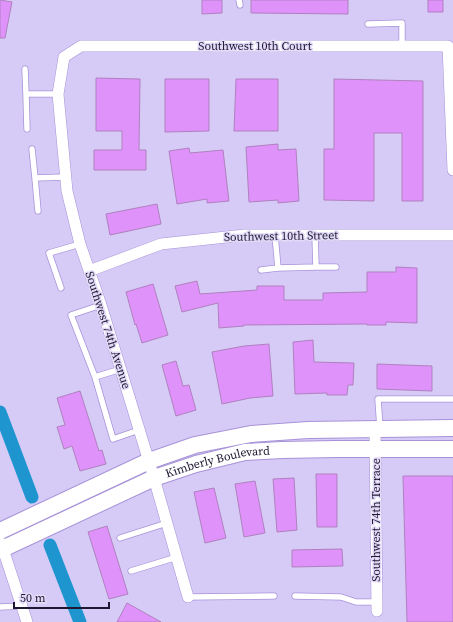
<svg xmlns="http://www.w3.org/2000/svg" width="453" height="622" viewBox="0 0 453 622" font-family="'Source Serif 4',serif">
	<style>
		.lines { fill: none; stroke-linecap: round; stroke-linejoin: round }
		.canal { stroke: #1f95d0; stroke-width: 13 }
		.building { fill: #df92fa; stroke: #af81bf }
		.lane-casing { stroke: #a792d8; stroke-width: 7 }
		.street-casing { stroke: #a792d8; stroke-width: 12 }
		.secondary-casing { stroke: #a792d8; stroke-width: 18 }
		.lane { stroke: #fff; stroke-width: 5.5 }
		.street { stroke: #fff; stroke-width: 11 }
		.secondary { stroke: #fff; stroke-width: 16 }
		.labels { text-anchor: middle; stroke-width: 3; stroke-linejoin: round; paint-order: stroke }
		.street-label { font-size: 12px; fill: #1f1732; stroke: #e2dbf8 }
	</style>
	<rect width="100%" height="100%" fill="#d6cbf7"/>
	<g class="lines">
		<path class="canal" d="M0 412 32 497
			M50 545 80 622"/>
	</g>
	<path class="building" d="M0 0 12 2 5 38H0Z
		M202 0H222V13L202 14Z
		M251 0H348V14L251 13Z
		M428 0H443V12H428Z
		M96 78 140 79 139 150H146V170H94V150H122V131H96Z
		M165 79H209V131L165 132Z
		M236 79H278V131H234Z
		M334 79 423 81V201H402V133H374V201L324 200V149H334Z
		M278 144V150L296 149 299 201 278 203V200L249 202 246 147Z
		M189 148 190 153 223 150 229 201 207 203V199L177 204 169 151Z
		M157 204 161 224 110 235 106 214Z
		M396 267 417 268V323L386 322V325H367V324L244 325V326L219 328 218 303 182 312 175 286 197 281 200 294 257 290V286H284V300H323V293L367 292V272H396Z
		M153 284 168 335 142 343 136 324 135 325 126 292Z
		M313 340 314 362 354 363 353 385H348L347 395H327V393L295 394 293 342Z
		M269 344 273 396 250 398 222 404 212 352 244 346Z
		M176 361 183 386 189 385 196 410 176 416 162 365Z
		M377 364 432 366V391L377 389Z
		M80 391 99 451 102 450 106 464 80 471 72 446 64 449 57 427 65 425 57 398Z
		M316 474H337V527H317Z
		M403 476H453V622H407Z
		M294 478 297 530 277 532 273 479Z
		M255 481 265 533 244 537 235 484Z
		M214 488 226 538 205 543 194 492Z
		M107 526 128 594 109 599 88 532Z
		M342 549 343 566 292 567V550Z
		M127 603 161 622H117Z"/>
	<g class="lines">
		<defs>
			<path id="lane" d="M239 0 240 5
				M368 24 402 23V47
				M25 69 26 94
				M27 129 26 94H58
				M32 149 35 178
				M38 211 35 178 65 177
				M275 235 278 268 316 267 315 235
				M316 267H336
				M261 270 278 268
				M61 288 49 253 80 244
				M101 305 71 315 95 377 113 439 139 430
				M95 377 121 369
				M380 428 378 399H453
				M120 538 167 523
				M131 571 177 557
				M295 596 341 597 356 602H376
				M188 597 274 596
				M0 607 22 606"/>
			<path id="street" d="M89 271 161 244 245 235H453
				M375 429 377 611
				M1 543 27 622
				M188 597 154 478 101 305 80 244 67 191 58 94 64 57 81 46H448L453 170"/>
			<g id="secondary">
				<path d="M0 531 149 461 195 445 251 434 308 430 453 428"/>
				<path id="s1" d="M0 550 154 478 196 464 245 452 282 450 336 449H453"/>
			</g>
		</defs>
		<use href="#lane" class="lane-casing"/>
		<use href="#street" class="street-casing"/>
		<use href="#secondary" class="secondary-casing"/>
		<use href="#lane" class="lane"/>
		<use href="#street" class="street"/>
		<use href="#secondary" class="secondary"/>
	</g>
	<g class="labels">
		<g class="street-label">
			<text x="255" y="50">Southwest 10th Court</text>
			<text transform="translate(281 236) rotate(-1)" y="4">Southwest 10th Street</text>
			<text transform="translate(108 330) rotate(72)" y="4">Southwest 74th Avenue</text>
			<text dy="4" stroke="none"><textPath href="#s1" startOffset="236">Kimberly Boulevard</textPath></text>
			<text transform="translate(376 520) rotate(-90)" y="4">Southwest 74th Terrace</text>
		</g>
	</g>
	<path d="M14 602v6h95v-6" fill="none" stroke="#1f1732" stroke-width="2"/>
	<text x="20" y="602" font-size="12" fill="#1f1732" stroke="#e2dbf8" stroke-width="3" paint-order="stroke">50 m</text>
</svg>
